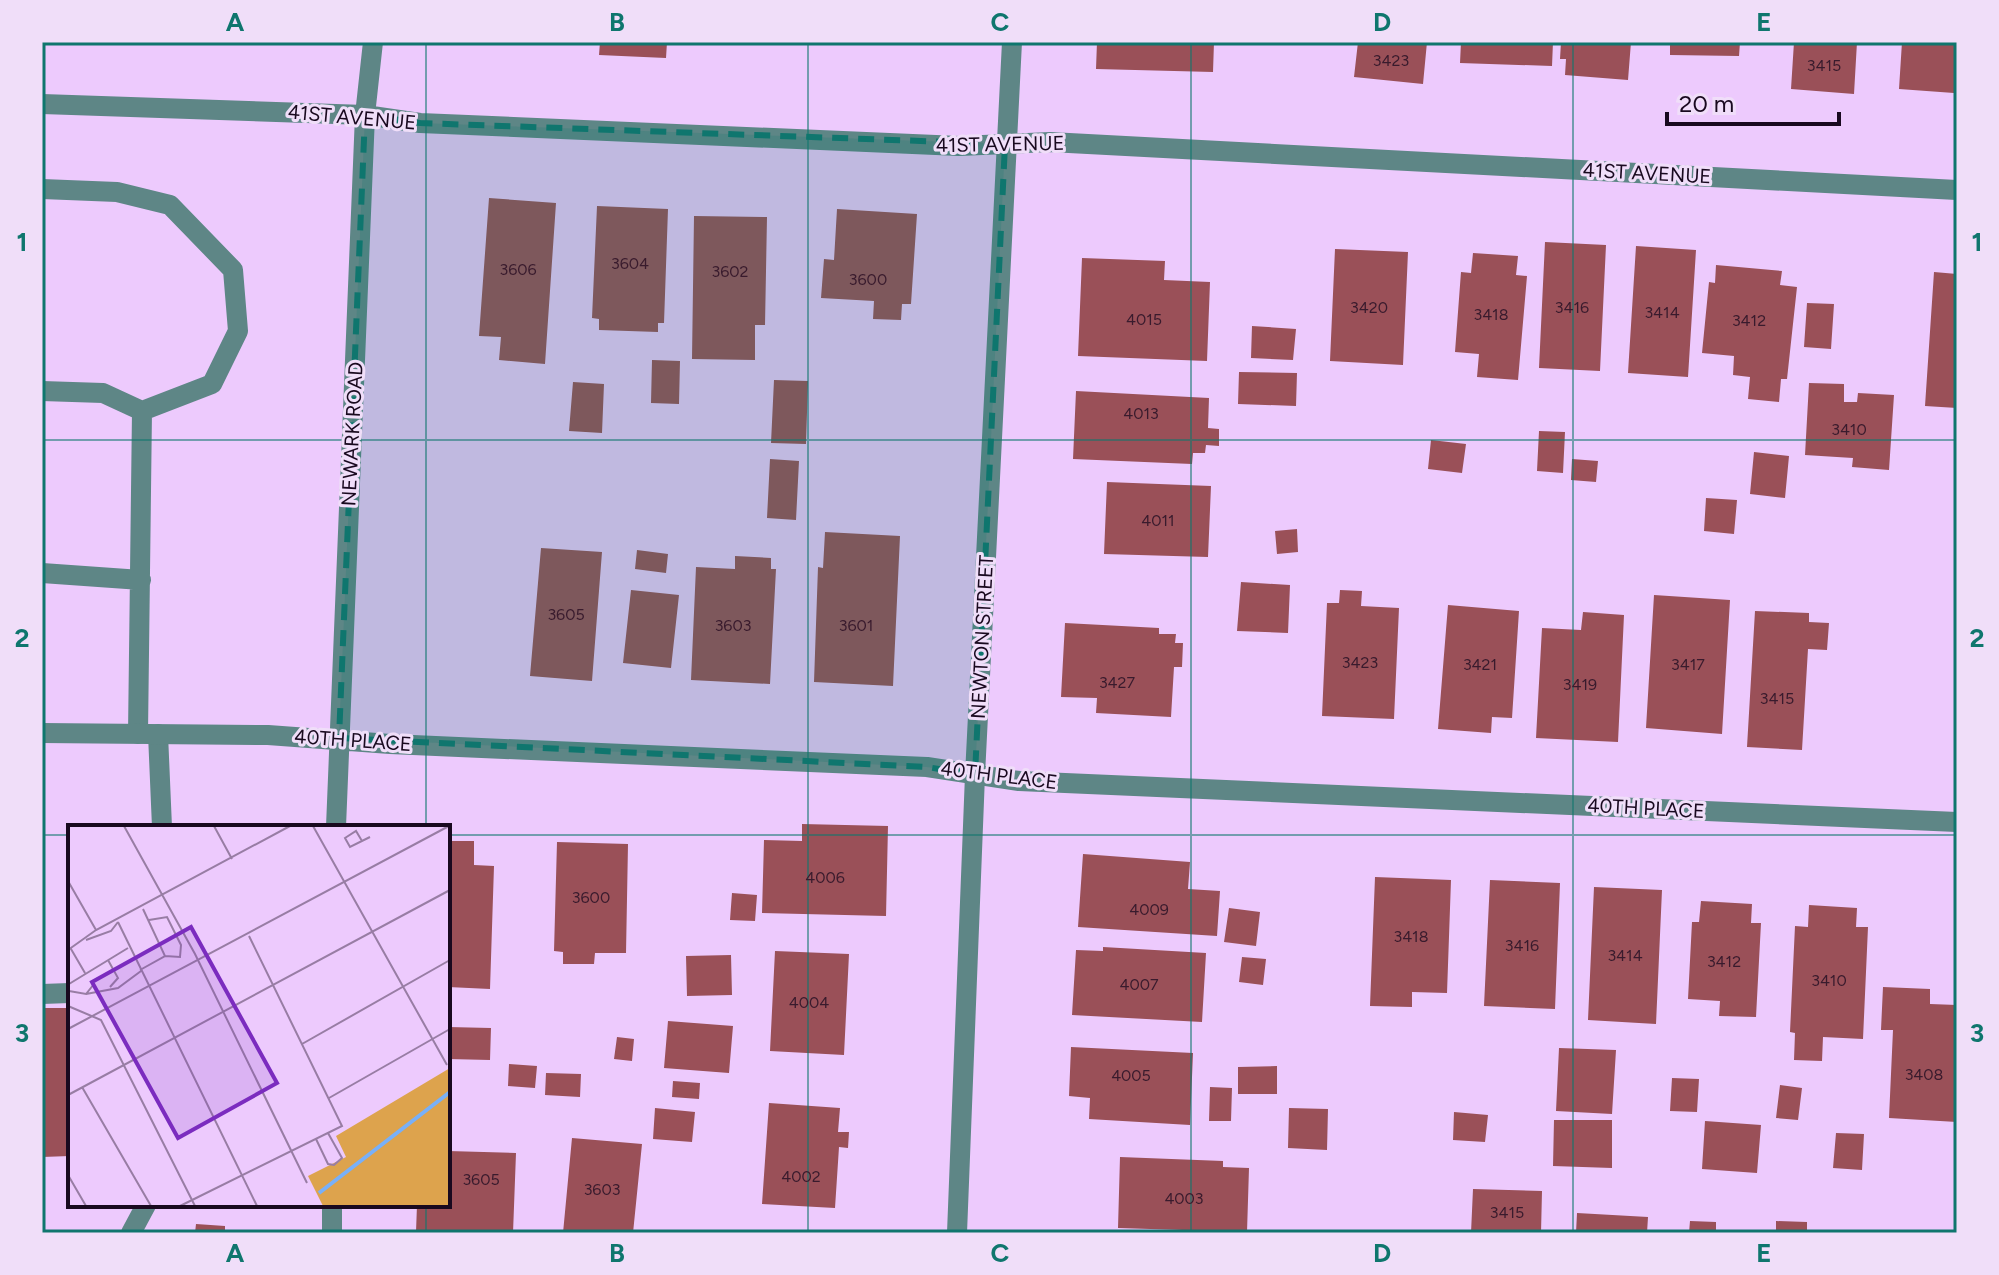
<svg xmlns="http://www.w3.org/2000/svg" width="1999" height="1275" viewBox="0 0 1999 1275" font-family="Figtree,sans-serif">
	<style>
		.building { fill: #9a5058 }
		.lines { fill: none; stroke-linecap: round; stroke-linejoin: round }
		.service { stroke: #5e8686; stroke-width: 20 }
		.minor { stroke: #5e8686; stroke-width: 20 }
		.marked { fill: #0f766e; fill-opacity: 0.2; stroke: #0f766e; stroke-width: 6; stroke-dasharray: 16 10; stroke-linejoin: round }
		.grid { fill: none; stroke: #0f766e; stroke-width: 2; stroke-opacity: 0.55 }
		.labels { text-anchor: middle; stroke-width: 6; stroke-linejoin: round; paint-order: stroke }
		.number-label { font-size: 16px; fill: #391b2d }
		.street-label { font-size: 20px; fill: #19091f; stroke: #f0def9 }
		.inset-river { fill: none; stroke: #78b0f8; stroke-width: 4 }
		.inset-road { fill: none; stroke: #987da4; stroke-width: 2 }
		.view { fill: #7b2cbf; fill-opacity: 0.15; stroke: #7b2cbf; stroke-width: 4 }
		.inset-edge { fill: none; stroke: #19091f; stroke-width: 4 }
		.neatline { fill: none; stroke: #0f766e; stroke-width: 3 }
		.grid-label { font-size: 26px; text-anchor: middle; font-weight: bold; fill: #0f766e }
	</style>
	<rect width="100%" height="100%" fill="#edcafd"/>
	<path class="building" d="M600 42H667L666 58 599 55Z
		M1097 42H1214L1213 72 1096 69Z
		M1358 42H1427L1423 84 1354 77Z
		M1461 42H1553L1552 66 1460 63Z
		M1561 42H1631L1628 80 1565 75 1566 59H1560Z
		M1670 42H1740L1739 56 1670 55Z
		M1794 42H1857L1854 94 1791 89Z
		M1902 42H1957L1954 93 1899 89Z
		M489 198 556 203 545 364 499 360 501 337 479 336Z
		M597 206 668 209 664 323H658V332L599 330V319L592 318Z
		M837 209 917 214 911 304H902L901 320 873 319 874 301 821 298 824 259 834 260Z
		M694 216 767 217 765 325H755V360L692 359Z
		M1545 242 1606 245 1600 371 1539 368Z
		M1636 246 1696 250 1688 377 1628 373Z
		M1335 249 1408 252 1403 365 1330 361Z
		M1473 253 1518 256 1516 275 1527 276 1518 380 1477 377 1479 354 1455 352 1461 272 1471 273Z
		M1082 258 1165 261 1164 280 1210 282 1207 361 1078 356Z
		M1716 265 1782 271 1780 285 1797 287 1787 379H1781L1779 402 1748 399 1750 377 1733 375 1734 356 1702 353 1709 282 1715 283Z
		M1934 272 1957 274V408L1925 406Z
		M1807 303 1834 304 1831 349 1804 347Z
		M1252 326 1296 329 1293 360 1251 358Z
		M652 360 680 361 679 404 651 403Z
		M1239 372 1297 373 1296 406 1238 404Z
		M774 380 808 381 806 444 771 443Z
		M573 382 604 384 602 433 569 431Z
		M1809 383 1844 384V402H1857L1858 393 1894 395 1889 470 1852 467 1853 458 1805 455Z
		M1076 391 1209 398 1208 428 1219 429V446L1206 445 1205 453H1193L1192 464 1073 459Z
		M1539 431 1565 432 1563 473 1537 471Z
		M1431 440 1466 444 1462 473 1428 469Z
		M1754 452 1789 456 1785 498 1750 494Z
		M770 459 799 461 796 520 767 518Z
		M1572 459 1598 461 1596 482 1571 480Z
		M1107 482 1211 486 1208 557 1104 554Z
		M1706 498 1737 500 1734 534 1704 531Z
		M1297 529 1298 552 1277 554 1275 531Z
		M825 532 900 536 893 686 814 682 818 567 823 568Z
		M541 548 602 552 592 681 530 676Z
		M637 550 668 554 666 573 635 569Z
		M735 556 771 558V569H776L770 684 691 680 696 567 735 569Z
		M1241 582 1290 585 1288 633 1237 631Z
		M631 590 679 595 671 668 623 663Z
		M1340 590 1362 591 1361 606 1399 608 1394 719 1322 716 1327 603H1339Z
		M1654 595 1730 600 1722 734 1646 728Z
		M1448 605 1519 611 1512 718 1492 717 1491 733 1438 729Z
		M1755 611 1809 613V622L1829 623 1827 650 1808 649 1802 750 1747 747Z
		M1583 612 1624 615 1618 742 1536 738 1542 628 1581 630Z
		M1065 623 1159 628V634H1176L1175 643H1183L1182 667H1174L1171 717 1096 713 1097 698 1061 697Z
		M802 824 888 826 886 916 762 913 764 840 802 841Z
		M448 841H474V865L494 866 490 989 448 987Z
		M557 842 628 844 626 953H595L594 964H563V952L554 951Z
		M1083 854 1190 862 1188 889 1220 891 1217 936 1078 927Z
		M1375 877 1451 880 1447 993 1412 992V1007L1370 1006Z
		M1490 880 1560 883 1555 1009 1484 1006Z
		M1594 887 1662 890 1656 1024 1588 1020Z
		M732 893 757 895 755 921 730 920Z
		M1701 901 1752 904 1751 923H1761L1756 1017 1719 1016 1720 1001 1688 999 1692 922H1699Z
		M1809 905 1857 908 1856 927H1868L1863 1039 1823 1037 1822 1061 1794 1060 1795 1033 1790 1032 1795 926 1808 927Z
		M1229 908 1260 912 1256 946 1224 942Z
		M1103 947 1206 953 1202 1022 1072 1015 1076 950 1103 951Z
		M775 951 849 954 844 1055 770 1051Z
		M731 955 732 995 687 996 686 956Z
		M1242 957 1266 959 1263 985 1239 982Z
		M1883 987 1930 989V1004L1957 1005V1122L1889 1118 1893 1030H1881Z
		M42 1008H70V1156L42 1157Z
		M668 1021 733 1026 729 1073 664 1068Z
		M448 1027 491 1028 490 1060 448 1059Z
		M617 1037 634 1039 632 1061 614 1059Z
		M1071 1047 1193 1053 1190 1125 1089 1119 1090 1098 1069 1096Z
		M1559 1048 1616 1050 1612 1114 1556 1111Z
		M509 1064 537 1066 535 1088 508 1086Z
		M1277 1066V1094H1238V1067Z
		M546 1073 581 1074 580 1097 545 1095Z
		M1672 1078 1699 1079 1697 1112 1670 1111Z
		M673 1081 700 1083 699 1099 672 1097Z
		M1780 1085 1802 1088 1798 1120 1776 1118Z
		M1210 1087 1232 1088 1231 1121H1209Z
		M769 1103 840 1108 838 1132H849L848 1148 839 1147 835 1208 762 1204Z
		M655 1108 695 1112 692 1142 653 1139Z
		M1289 1108 1328 1109 1327 1150 1288 1148Z
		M1454 1112 1488 1115 1485 1142 1453 1140Z
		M1554 1120H1612V1168L1553 1166Z
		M1705 1121 1761 1125 1757 1173 1702 1169Z
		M1836 1133 1864 1134 1862 1170 1833 1168Z
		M572 1138 642 1144 633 1233H563Z
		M448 1151 516 1153 513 1233 416 1232 417 1205H448Z
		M1120 1157 1223 1161V1167L1249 1168 1247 1232 1118 1228Z
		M1473 1189 1542 1191 1541 1233H1471Z
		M1577 1213 1648 1217 1647 1233H1576Z
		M1690 1221 1716 1222V1233H1689Z
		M1776 1221 1807 1222V1233H1776Z
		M196 1224 225 1226V1233H195Z"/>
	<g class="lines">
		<path class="service" d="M42 189 117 192 170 205 233 270 238 331 212 384 142 411
			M42 391 103 393 142 411 138 734
			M42 573 141 580
			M158 734 162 827
			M42 994 70 993
			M131 1233 146 1205"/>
		<path class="minor" d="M42 104 365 115 420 123 959 146 1050 142 1957 190
			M42 733 268 735 390 744 927 767 1019 781 1957 822
			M336 827 365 115 373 42
			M332 1233V1205
			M957 1233 975 775 1012 42"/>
	</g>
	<path class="marked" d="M365 115 420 123 1005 144 975 775 927 767 339 738Z"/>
	<path class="grid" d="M426 42V827M808 42V1233M1191 42V1233M1573 42V1233M42 440H1957M42 835H70M448 835H1957M426 1205V1233"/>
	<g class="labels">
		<g class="number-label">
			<text x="1391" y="66">3423</text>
			<text x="1824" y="71">3415</text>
			<text x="630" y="269">3604</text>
			<text x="518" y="275">3606</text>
			<text x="730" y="277">3602</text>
			<text x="868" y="285">3600</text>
			<text x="1369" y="313">3420</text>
			<text x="1572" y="313">3416</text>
			<text x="1662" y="318">3414</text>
			<text x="1491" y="320">3418</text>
			<text x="1144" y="325">4015</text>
			<text x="1749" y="326">3412</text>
			<text x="1141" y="419">4013</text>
			<text x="1849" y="435">3410</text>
			<text x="1158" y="526">4011</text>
			<text x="566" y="620">3605</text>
			<text x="733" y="631">3603</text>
			<text x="856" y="631">3601</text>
			<text x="1360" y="668">3423</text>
			<text x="1480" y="670">3421</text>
			<text x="1688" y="670">3417</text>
			<text x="1117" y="688">3427</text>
			<text x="1580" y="690">3419</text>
			<text x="1777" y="704">3415</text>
			<text x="825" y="883">4006</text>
			<text x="591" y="903">3600</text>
			<text x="1149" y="915">4009</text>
			<text x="1411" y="942">3418</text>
			<text x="1522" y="951">3416</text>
			<text x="1625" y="961">3414</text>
			<text x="1724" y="967">3412</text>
			<text x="1829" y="986">3410</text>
			<text x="1139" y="990">4007</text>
			<text x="809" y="1008">4004</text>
			<text x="1924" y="1080">3408</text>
			<text x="1131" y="1081">4005</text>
			<text x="801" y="1182">4002</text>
			<text x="481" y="1185">3605</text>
			<text x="602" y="1195">3603</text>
			<text x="1184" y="1204">4003</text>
			<text x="1507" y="1218">3415</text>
		</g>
		<g class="street-label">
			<text transform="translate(352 117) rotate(5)" y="7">41ST AVENUE</text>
			<text transform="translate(1000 144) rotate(-1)" y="7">41ST AVENUE</text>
			<text transform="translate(1647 173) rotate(3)" y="7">41ST AVENUE</text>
			<text transform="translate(352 434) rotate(-87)" y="7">NEWARK ROAD</text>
			<text transform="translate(982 637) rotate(-87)" y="7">NEWTON STREET</text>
			<text transform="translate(353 740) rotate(4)" y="7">40TH PLACE</text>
			<text transform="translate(999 775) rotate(7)" y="7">40TH PLACE</text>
			<text transform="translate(1646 808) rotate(3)" y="7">40TH PLACE</text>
		</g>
	</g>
	<g transform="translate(68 825)">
		<rect width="382" height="382" fill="#edcafd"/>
		<path d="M382 243V381H255L240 351 278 332 268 311Z" fill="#dda34d"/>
		<path class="inset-river" d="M251 368 382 267"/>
		<path class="inset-road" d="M56 1 127 129 239 358M146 1 164 34M245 1 379 240M294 16 288 6 277 13 282 22 302 12M0 56 28 105M81 95 99 92 113 120 112 132 97 131M50 97 189 381M18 115 43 106 50 97M3 124 17 148M0 125 28 105 222 1M40 135 50 153 42 162M72 145 97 131 75 84M1 166 18 169 26 159M18 169 50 163 73 146M0 173 1 159 60 123M0 181 33 195 127 381M0 204 381 1M234 219 382 135M14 262 83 381M0 270 382 65M261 273 382 204M248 314 260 339 266 340 274 333 260 308M0 350 18 381M112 381 274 301 181 111"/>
		<path class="view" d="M123 102 209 258 110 313 24 157Z"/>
		<rect width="382" height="382" class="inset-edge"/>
	</g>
	<rect width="1999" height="1275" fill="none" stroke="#f0def9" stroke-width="88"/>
	<path d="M1667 112v12h172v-12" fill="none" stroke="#19091f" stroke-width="4"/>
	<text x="1679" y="112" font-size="24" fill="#19091f" stroke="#f0def9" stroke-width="6" paint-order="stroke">20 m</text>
	<rect x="44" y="44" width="1911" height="1187" class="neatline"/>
	<g class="grid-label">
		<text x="235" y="31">A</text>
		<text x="617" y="31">B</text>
		<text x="1000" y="31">C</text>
		<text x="1382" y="31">D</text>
		<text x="1764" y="31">E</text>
		<text x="22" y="251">1</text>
		<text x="1977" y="251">1</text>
		<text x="22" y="647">2</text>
		<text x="1977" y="647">2</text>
		<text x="22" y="1042">3</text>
		<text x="1977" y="1042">3</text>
		<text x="235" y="1262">A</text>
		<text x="617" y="1262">B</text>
		<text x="1000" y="1262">C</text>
		<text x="1382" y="1262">D</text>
		<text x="1764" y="1262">E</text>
	</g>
</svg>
